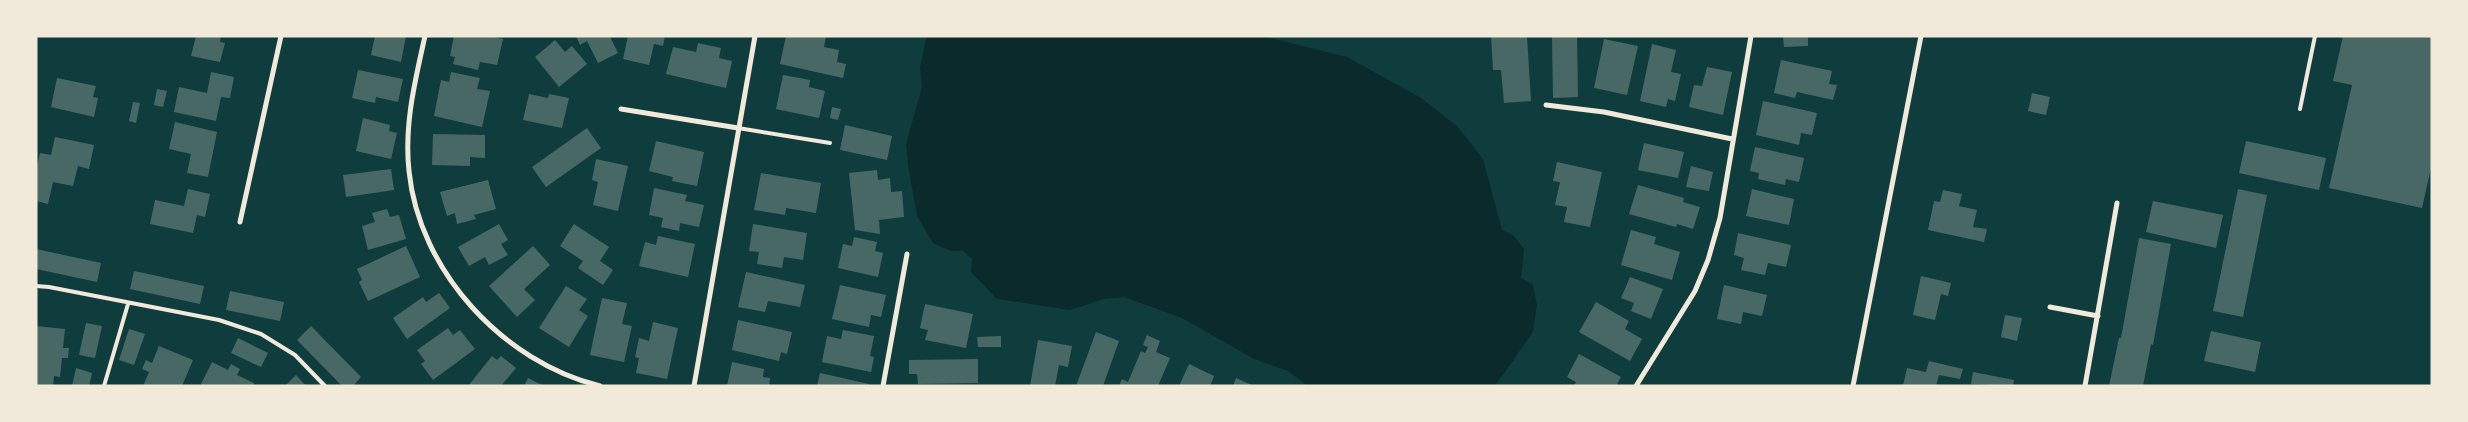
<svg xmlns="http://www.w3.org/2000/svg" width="2468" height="422" viewBox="0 0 2468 422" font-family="'DM Sans',sans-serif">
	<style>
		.water { fill: #0a2a2b }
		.building { fill: #486865 }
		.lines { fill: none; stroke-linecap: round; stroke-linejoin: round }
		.service { stroke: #f1e9da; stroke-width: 4 }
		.minor { stroke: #f1e9da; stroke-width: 5 }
	</style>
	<rect width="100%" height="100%" fill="#0f3d3e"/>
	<path class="water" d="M927 36H1263L1347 57 1421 98 1458 127 1483 159 1502 230 1513 235 1524 249 1521 278 1533 285 1537 305 1533 332 1495 386H1308L1288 371 1254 359 1182 318 1124 297 1104 299 1070 310 997 299 971 272 972 259 963 251H951L933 243 917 216 908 165 906 144 922 87 920 67Z"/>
	<path class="building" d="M196 36H221L220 42 225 43 220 62 191 56Z
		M375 36H406L401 62 371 55Z
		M454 36H490L503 39 497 65 480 62 478 70 453 64 455 57 450 56Z
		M576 36 610 37 618 53 598 63 587 41 580 45Z
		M628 36H665L663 46 654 44 649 65 623 59Z
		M786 36H826L824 47 839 50 837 62 846 64 843 78 780 64Z
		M1491 36H1527L1531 101 1504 103 1501 70H1493Z
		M1552 36H1577L1578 97 1553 98Z
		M1783 36H1808V46L1784 47Z
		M2343 36H2432V164L2422 208 2329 188 2352 85 2333 81Z
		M1604 39 1638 46 1627 95 1594 88Z
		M555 40 565 52 572 46 587 64 559 87 535 57Z
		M698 43 721 48 719 58 732 61 726 88 666 74 673 47 696 52Z
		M1652 44 1676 50 1671 72 1681 74 1675 101 1668 99 1666 107 1640 101Z
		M1781 60 1832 71 1829 84 1837 85 1833 100 1797 92 1795 98 1774 93Z
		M1707 67 1732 72 1723 115 1689 107 1694 85 1702 86Z
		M358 70 403 79 398 102 376 97 375 103 352 98Z
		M211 72 234 77 230 98 221 97 216 121 174 112 179 87 207 93Z
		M451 72 480 78 477 89 490 91 482 127 434 116 441 80 449 82Z
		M783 75 810 80 809 87 825 91 819 118 776 109Z
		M57 78 96 86 93 97 98 98 94 117 51 107Z
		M157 89 167 91 163 107 154 105Z
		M2032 93 2050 97 2046 115 2028 111Z
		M529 94 548 98 549 94 569 98 562 128 523 120Z
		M1763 101 1817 113 1812 135 1801 133 1799 145 1756 135Z
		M133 102 140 103 136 123 129 121Z
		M832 107 841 109 838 120 830 118Z
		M363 118 390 125 389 131 397 133 391 159 356 151Z
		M175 122 217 132 208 177 187 173 191 154 169 149Z
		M845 125 892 136 887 160 840 150Z
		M587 128 601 148 546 187 532 167Z
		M433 134 485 135V158L470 157V166L432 165Z
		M55 137 94 145 89 169 78 166 73 186 53 182 48 204 36 201V171L40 153 51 155Z
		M656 141 704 152 697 186 672 181 673 177 649 171Z
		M2246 141 2326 158 2319 190 2239 173Z
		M1644 143 1684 152 1678 178 1638 170Z
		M1755 147 1804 158 1799 182 1786 179 1785 185 1758 179 1759 173 1750 171Z
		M596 159 628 166 618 211 593 205 598 182 592 180Z
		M1557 162 1602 172 1590 227 1564 222 1567 207 1555 205 1560 182 1553 181Z
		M1691 166 1713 172 1709 191 1686 187Z
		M391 169 394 190 346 197 343 175Z
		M877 170 878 180 890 178 891 192 902 191 904 217 879 220 880 234 855 230 849 173Z
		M761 173 821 183 816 213 786 208 785 215 754 210Z
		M488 180 496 209 474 215 476 219 457 224 455 213 447 216 440 192Z
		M1638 185 1684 198 1683 202 1700 207 1693 229 1677 224 1676 227 1629 214Z
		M654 188 687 195 685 201 704 205 699 227 680 223 679 231 661 227 663 218 649 215Z
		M188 189 210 194 205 217 197 215 193 233 150 224 155 200 184 206Z
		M1752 189 1794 199 1789 225 1746 216Z
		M2238 189 2267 195 2243 317 2213 311Z
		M1943 190 1962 194 1959 206 1977 210 1973 227 1987 229 1984 242 1928 230 1934 201 1940 202Z
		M2153 201 2223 215 2216 248 2146 232Z
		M387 209 390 217 399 215 406 239 368 250 362 226 375 222 372 213Z
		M499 224 508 240 501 244 508 255 489 265 485 257 469 266 458 247Z
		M574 224 609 247 600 261 613 270 603 285 578 268 583 261 560 246Z
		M753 224 807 233 803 260 784 257 782 268 757 264 759 252 749 251Z
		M1631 230 1656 237 1654 244 1680 252 1672 280 1621 265Z
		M1738 233 1791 245 1786 267 1768 263 1765 275 1741 270 1744 258 1734 255Z
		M658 236 695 244 688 277 639 266 645 242 656 245Z
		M854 237 877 242 875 251 883 253 878 277 838 268 843 244 852 246Z
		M2139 238 2171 244 2153 345 2151 344 2143 386H2109L2119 338H2121Z
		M406 246 420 277 368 301 359 282 362 280 357 269Z
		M533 246 550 265 524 289 535 300 517 317 489 286Z
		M36 249 101 263 97 282 36 269Z
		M134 271 204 286 200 304 130 289Z
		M746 272 805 285 800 307 768 301 765 312 738 307Z
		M1921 276 1951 283 1948 296 1941 294 1935 320 1913 315Z
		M1630 277 1663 289 1651 319 1631 311 1634 303 1621 298Z
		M840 285 886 295 881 317 871 315 869 327 832 319Z
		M1724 285 1767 295 1762 316 1743 312 1741 324 1717 319Z
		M566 286 587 299 579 310 588 316 569 347 539 328Z
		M230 291 284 302 280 321 226 310Z
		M439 293 450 308 407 339 393 318 423 297 426 302Z
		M602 298 627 303 622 324 632 326 624 362 590 355Z
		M1596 302 1629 321 1625 329 1642 339 1630 361 1579 332Z
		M925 304 973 314 966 348 925 340 928 330 920 328Z
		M2005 315 2022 318 2017 341 2001 337Z
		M738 320 792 332 787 354 781 352 779 361 732 350Z
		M653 322 678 328 667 379 636 373 639 358 635 357 639 338 649 341Z
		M86 323 102 326 95 358 79 355Z
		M36 326 65 329 63 348H69L68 358H62L60 377 54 376 53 386H36Z
		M311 326 361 377 353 386H342L297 340Z
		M448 328 453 335 460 330 475 349 433 380 421 364 425 361 417 350Z
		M129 329 145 334 134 365 119 360Z
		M843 330 874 336 870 356 874 357 871 372 822 362 827 336 841 339Z
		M2211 331 2261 342 2255 372 2204 361Z
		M1096 332 1119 341 1103 386H1076Z
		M1147 335 1160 341 1156 352 1170 358 1158 386H1119L1122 379 1128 382 1141 351 1145 353 1148 347 1143 345Z
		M1001 336V347H978L977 337Z
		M238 338 268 353 261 367 231 353Z
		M1038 340 1072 346 1068 367 1059 365 1055 386H1030Z
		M159 346 193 360 182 386H143L149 372 142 369 146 360 152 363Z
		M1579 354 1621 377 1616 386H1574L1576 382 1567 377Z
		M492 356 497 360 501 356 516 368 501 386H468Z
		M978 359V383L918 384 917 374H909V360Z
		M1929 361 1963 369 1960 379 1939 375 1936 386H1903L1907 368 1926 372Z
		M212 362 228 370 231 364 240 369 237 375 254 383 253 386H200Z
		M732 362 764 369 763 377 770 378 769 386H727Z
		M1189 364 1214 376 1210 386H1179Z
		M76 368 92 373 89 386H72Z
		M1973 372 2014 380 2013 386 1971 384Z
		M820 373 869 384V386H817Z
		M296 375 306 386H285Z
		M528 378 544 386H524Z
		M1236 378 1254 386H1233Z"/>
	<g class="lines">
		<path class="service" d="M2300 109 2315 36
			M738 128 830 143
			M36 286 49 287 219 320 261 334 295 355 325 386
			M104 386 128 304"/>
		<path class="minor" d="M425 36C415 81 404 125 409 171 419 271 503 362 600 386
			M1546 105 1604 112 1732 139
			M621 109 738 128
			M240 222 281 36
			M2050 307 2098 316
			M694 386 755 36
			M883 386 907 254
			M1636 386 1695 291 1708 260 1720 218 1751 36
			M1853 386 1921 36
			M2085 386 2117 203"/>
	</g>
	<rect width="2468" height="422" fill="none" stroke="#f1e9da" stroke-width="75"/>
</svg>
